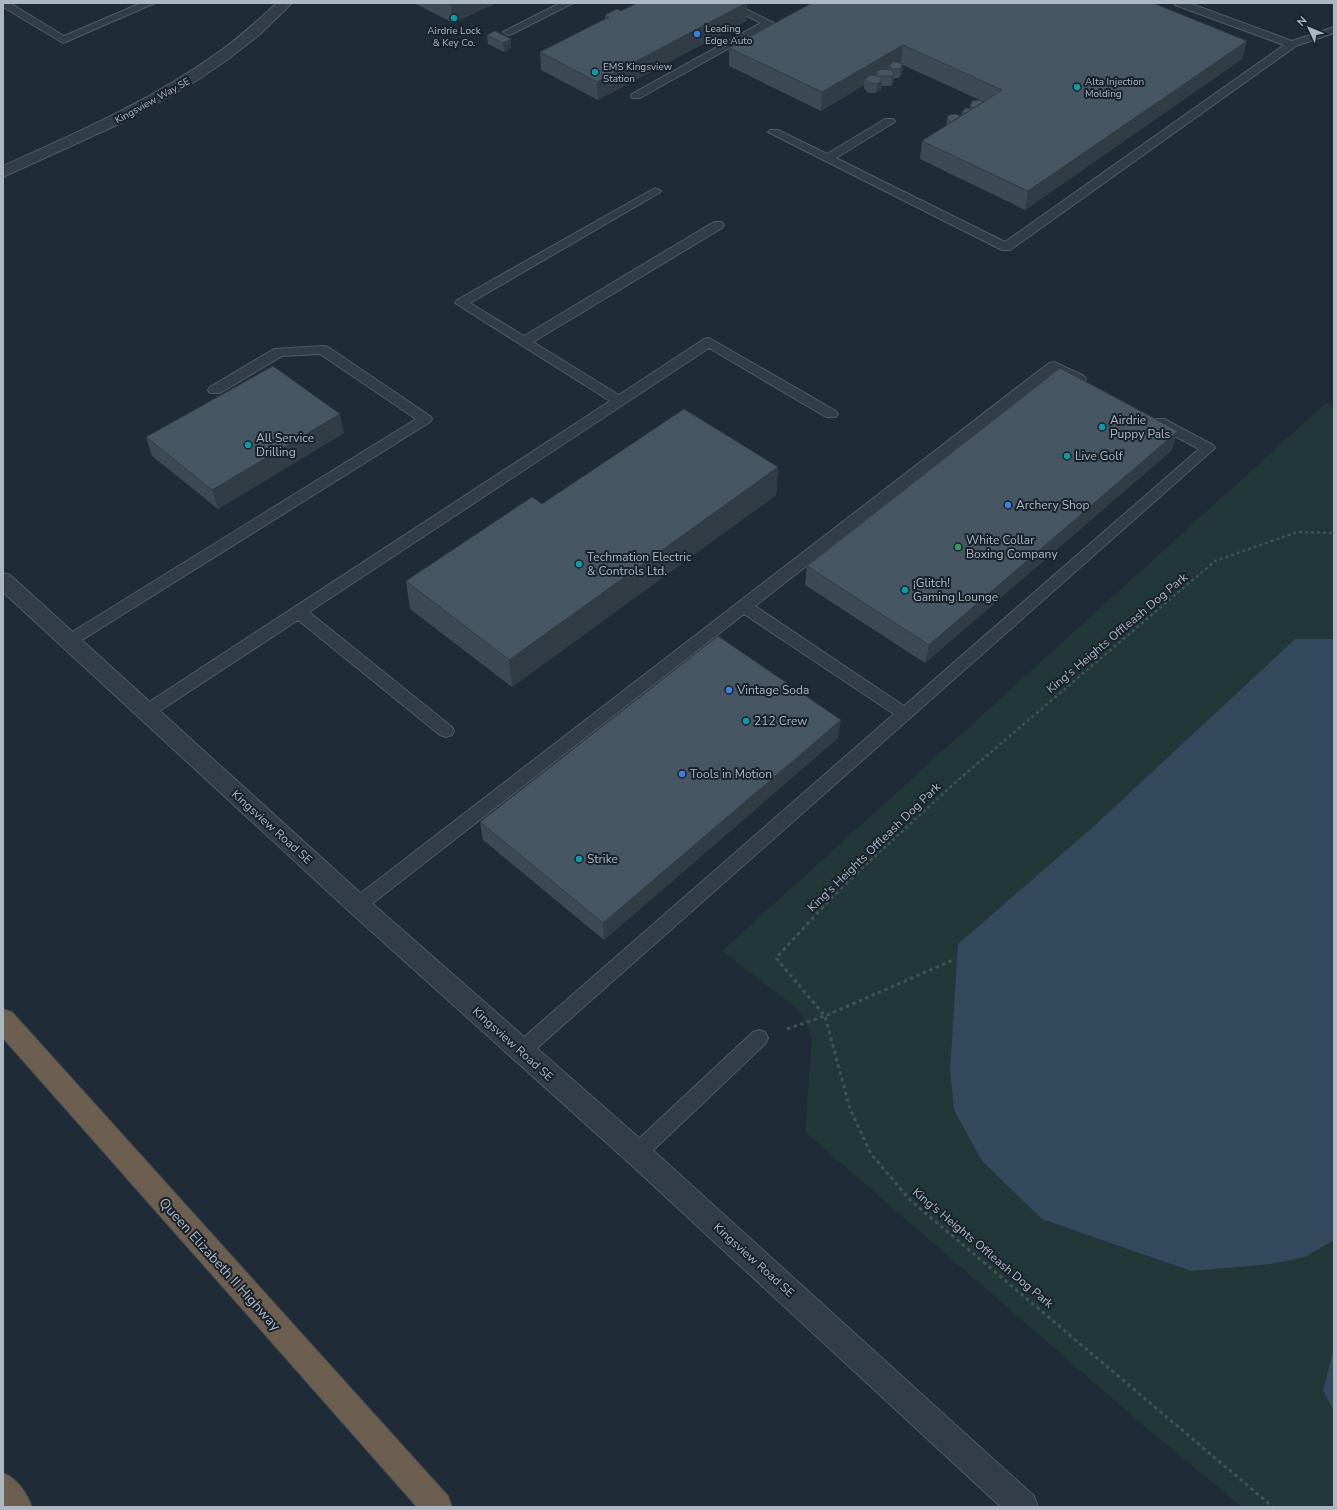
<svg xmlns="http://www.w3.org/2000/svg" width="1337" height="1510" viewBox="0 0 1337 1510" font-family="'Nunito Sans',sans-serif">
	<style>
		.green { fill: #213738 }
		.water { fill: #33495e }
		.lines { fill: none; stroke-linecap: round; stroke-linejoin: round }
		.lane-casing { stroke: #505b65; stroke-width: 2 }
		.street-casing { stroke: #505b65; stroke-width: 2 }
		.highway-casing { stroke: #3d4852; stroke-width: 2 }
		.path-far1 { stroke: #3f5455; stroke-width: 2.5; stroke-dasharray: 3 3; stroke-linecap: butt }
		.path { stroke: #3f5455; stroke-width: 3; stroke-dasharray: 3.5 3.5; stroke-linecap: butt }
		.lane { fill: #333d47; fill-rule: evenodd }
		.street { fill: #333d47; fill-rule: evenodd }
		.highway { fill: #6d5f50; fill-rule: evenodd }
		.wall { fill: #3d4a55 }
		.shaded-wall { fill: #323c45 }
		.building { fill: #475663; stroke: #323c45 }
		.culture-dot { fill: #0f9aa8; stroke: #19222b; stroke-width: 1.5 }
		.shop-dot { fill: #3f7fe0; stroke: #19222b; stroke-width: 1.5 }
		.leisure-dot { fill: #2e9e5b; stroke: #19222b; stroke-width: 1.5 }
		.labels { text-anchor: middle; stroke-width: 4; stroke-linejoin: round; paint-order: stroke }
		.far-poi-label { font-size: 10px; fill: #adb8c4; stroke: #19222b; text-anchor: start }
		.far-street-label { font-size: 10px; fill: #adb8c4; stroke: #19222b }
		.poi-label { font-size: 12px; fill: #adb8c4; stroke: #19222b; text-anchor: start }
		.street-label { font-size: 12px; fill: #adb8c4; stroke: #19222b }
		.near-street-label { font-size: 14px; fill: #adb8c4; stroke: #19222b }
	</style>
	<rect width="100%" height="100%" fill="#1f2b37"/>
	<path class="green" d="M1326 403 1334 407V1507H1242L1151 1432 805 1132 812 1037 799 1010 722 951Z"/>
	<path class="water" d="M1295 639H1334V1240L1305 1257 1271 1264 1191 1271 1042 1219 982 1161 954 1110 950 1070 958 944 1093 827Z
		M1334 1347V1411L1323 1391Z"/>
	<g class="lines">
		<defs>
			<path id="lane" d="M3 3H10L64 36 141 3H155L63 43 3 7Z
				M560 3H573L512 34 508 35 503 32Z
				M720 3H733L774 23 640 98H632L631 96 632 94 761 23Z
				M1174 3H1189L1292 41 1334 27V33L1296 46 1010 250H1002L768 132 770 130H778L827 154 885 119H893L895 121 893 123 836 158 1005 242 1284 45 1175 5Z
				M655 188 661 191 659 193 470 303 524 336 714 222H722L724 225 722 228 533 342 619 395 704 339 709 338 836 411 838 414 836 417H826L709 348 309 612 452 727 454 731 452 735 446 737 440 735 298 620 152 716 146 718 140 716 138 712 140 708 610 401 455 303 457 300Z
				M323 346 328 347 430 416 432 419 430 422 74 645 69 647 64 645 61 641 64 637 416 419 320 354 282 356 220 393H210L208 390 210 387 274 349Z
				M1054 362 1084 376 1086 379 1084 382 1079 383 1055 372 755 606 904 706 1199 449 1154 425 1152 422 1154 419H1164L1213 445 1215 448 527 1057 521 1059 515 1057 512 1051 515 1045 894 714 744 614 364 910 358 912 352 910 349 905 352 900 1049 363Z
				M759 1030 765 1032 768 1038 765 1044 644 1159 637 1162 630 1159 627 1153 630 1147 753 1032Z"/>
			<path id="street" d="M277 3H292L260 34 227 60 193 83 121 123 3 177V166C76 133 150 101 216 54 238 39 257 21 277 3Z
				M3 573 10 575 366 898 646 1144 1034 1496 1038 1507H1001L628 1162 350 912 3 592Z"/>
			<path id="highway" d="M3 1009 12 1012 448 1496 452 1507H417L3 1038Z
				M3 1473C18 1479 26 1492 32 1507H3Z"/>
		</defs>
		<use href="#lane" class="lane-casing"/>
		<use href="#street" class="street-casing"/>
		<use href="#highway" class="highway-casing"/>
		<path class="path-far1" d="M857 873 957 781 1215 561 1297 532 1334 533"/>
		<path class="path" d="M858 872 834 895 776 958 825 1016 850 1109 871 1154 910 1200 1273 1507
			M787 1029 825 1016 953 960"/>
		<use href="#lane" class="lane"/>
		<use href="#street" class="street"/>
		<use href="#highway" class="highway"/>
	</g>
	<path class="wall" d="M414 3H496L453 23Z
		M747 3 746 21 598 100 541 70 540 52 605 19V15L621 11Z
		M487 35 511 39V48L504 52 488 44Z
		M1247 41 1242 59 1025 210 920 159 922 141 946 126 947 118 961 116 962 112 970 109V106L984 102 903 65 902 74 899 78H894L893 83 891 86H882L881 89 876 93H868L864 88V85L821 111 729 66V48Z
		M344 433 218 509 152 456 146 437Z
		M1172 450 925 663 805 585 807 566Z
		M778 467 776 495 512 687 410 609 406 581 542 504Z
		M838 738 604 940 483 840 480 822Z"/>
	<path class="shaded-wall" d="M456 3H496L453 23 451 5Z
		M747 3 746 21 598 100 597 82Z
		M511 39V48L504 52 503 43Z
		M1247 41 1242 59 1025 210 1028 191Z
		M903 45 901 64 889 66 888 71 878 76 876 72V79H865L864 85 821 111 822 92Z
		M903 64 902 74 899 78 900 69Z
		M894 74 893 83 891 86 892 76Z
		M882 80 881 89 876 93 877 84Z
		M340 414 344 433 218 509 212 490Z
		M1178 431 1172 450 925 663 929 645Z
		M778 467 776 495 512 687 509 660Z
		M841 720 838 738 604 940 603 923Z"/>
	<path class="building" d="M447 3H456L451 5Z
		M637 3H746L597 82 540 52 609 17 605 15 617 9 621 11Z
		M812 3H1153L1247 41 1028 191 922 141 1002 90 903 45 822 92 729 48Z
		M495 31 511 39 503 43 487 35Z
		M892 62H897L903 64 900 69H893L889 66Z
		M881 69 892 70 894 74 892 76H879L882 80 877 84 869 83 865 79 870 75 878 76 876 72Z
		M980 100 984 102 974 108 970 106 972 101Z
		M966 108 972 109 965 114 962 112Z
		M955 114 961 116 951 122 947 118 949 115Z
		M273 366 340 414 212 490 146 437Z
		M1060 368 1178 431 929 645 807 566Z
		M684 409 778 467 509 660 406 581 532 497 542 504Z
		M718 636 841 720 603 923 480 822Z"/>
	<g class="culture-dot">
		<circle cx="454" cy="18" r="4"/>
		<circle cx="595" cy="72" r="4"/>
		<circle cx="1077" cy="87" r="4"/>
		<circle cx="1102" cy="427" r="4"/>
		<circle cx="248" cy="445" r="4"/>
		<circle cx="1067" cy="456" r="4"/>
		<circle cx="579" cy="564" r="4"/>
		<circle cx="905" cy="590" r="4"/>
		<circle cx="746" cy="721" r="4"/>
		<circle cx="579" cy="859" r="4"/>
	</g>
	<g class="shop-dot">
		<circle cx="697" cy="34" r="4"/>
		<circle cx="1008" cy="505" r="4"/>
		<circle cx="729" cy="690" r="4"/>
		<circle cx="682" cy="774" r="4"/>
	</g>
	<circle class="leisure-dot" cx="958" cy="547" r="4"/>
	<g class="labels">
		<g class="far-poi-label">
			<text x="705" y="32">Leading<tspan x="705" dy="12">Edge Auto</tspan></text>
			<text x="454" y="34" text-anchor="middle">Airdrie Lock<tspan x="454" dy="12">&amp; Key Co.</tspan></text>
			<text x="603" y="70">EMS Kingsview<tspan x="603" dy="12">Station</tspan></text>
			<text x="1085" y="85">Alta Injection<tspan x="1085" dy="12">Molding</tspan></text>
		</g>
		<g class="far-street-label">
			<text transform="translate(152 100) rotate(-29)" y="4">Kingsview Way SE</text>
		</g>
		<g class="poi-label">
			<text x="1110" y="424">Airdrie<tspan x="1110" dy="14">Puppy Pals</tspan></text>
			<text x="256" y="442">All Service<tspan x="256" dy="14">Drilling</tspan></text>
			<text x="1075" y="460">Live Golf</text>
			<text x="1016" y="509">Archery Shop</text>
			<text x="966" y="544">White Collar<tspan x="966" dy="14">Boxing Company</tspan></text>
			<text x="587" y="561">Techmation Electric<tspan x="587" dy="14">&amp; Controls Ltd.</tspan></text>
			<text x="913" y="587">¡Glitch!<tspan x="913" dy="14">Gaming Lounge</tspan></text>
			<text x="737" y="694">Vintage Soda</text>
			<text x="754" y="725">212 Crew</text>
			<text x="690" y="778">Tools in Motion</text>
			<text x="587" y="863">Strike</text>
		</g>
		<g class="street-label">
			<text transform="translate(1117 633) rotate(-40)" y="4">King's Heights Offleash Dog Park</text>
			<text transform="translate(272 827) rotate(42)" y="4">Kingsview Road SE</text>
			<text transform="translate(874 847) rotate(-44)" y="4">King's Heights Offleash Dog Park</text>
			<text transform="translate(513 1044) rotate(42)" y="4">Kingsview Road SE</text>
			<text transform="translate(983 1248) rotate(40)" y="4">King's Heights Offleash Dog Park</text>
			<text transform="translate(754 1260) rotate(42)" y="4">Kingsview Road SE</text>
		</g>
		<g class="near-street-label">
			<text transform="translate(220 1264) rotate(48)" y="5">Queen Elizabeth II Highway</text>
		</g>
	</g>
	<rect width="1337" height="1510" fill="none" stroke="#adb8c4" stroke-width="8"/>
	<g transform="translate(1309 28) rotate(314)" stroke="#19222b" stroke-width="3" paint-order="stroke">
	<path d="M0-3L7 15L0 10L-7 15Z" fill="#adb8c4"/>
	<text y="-6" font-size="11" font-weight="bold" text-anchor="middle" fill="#adb8c4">N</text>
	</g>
</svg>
